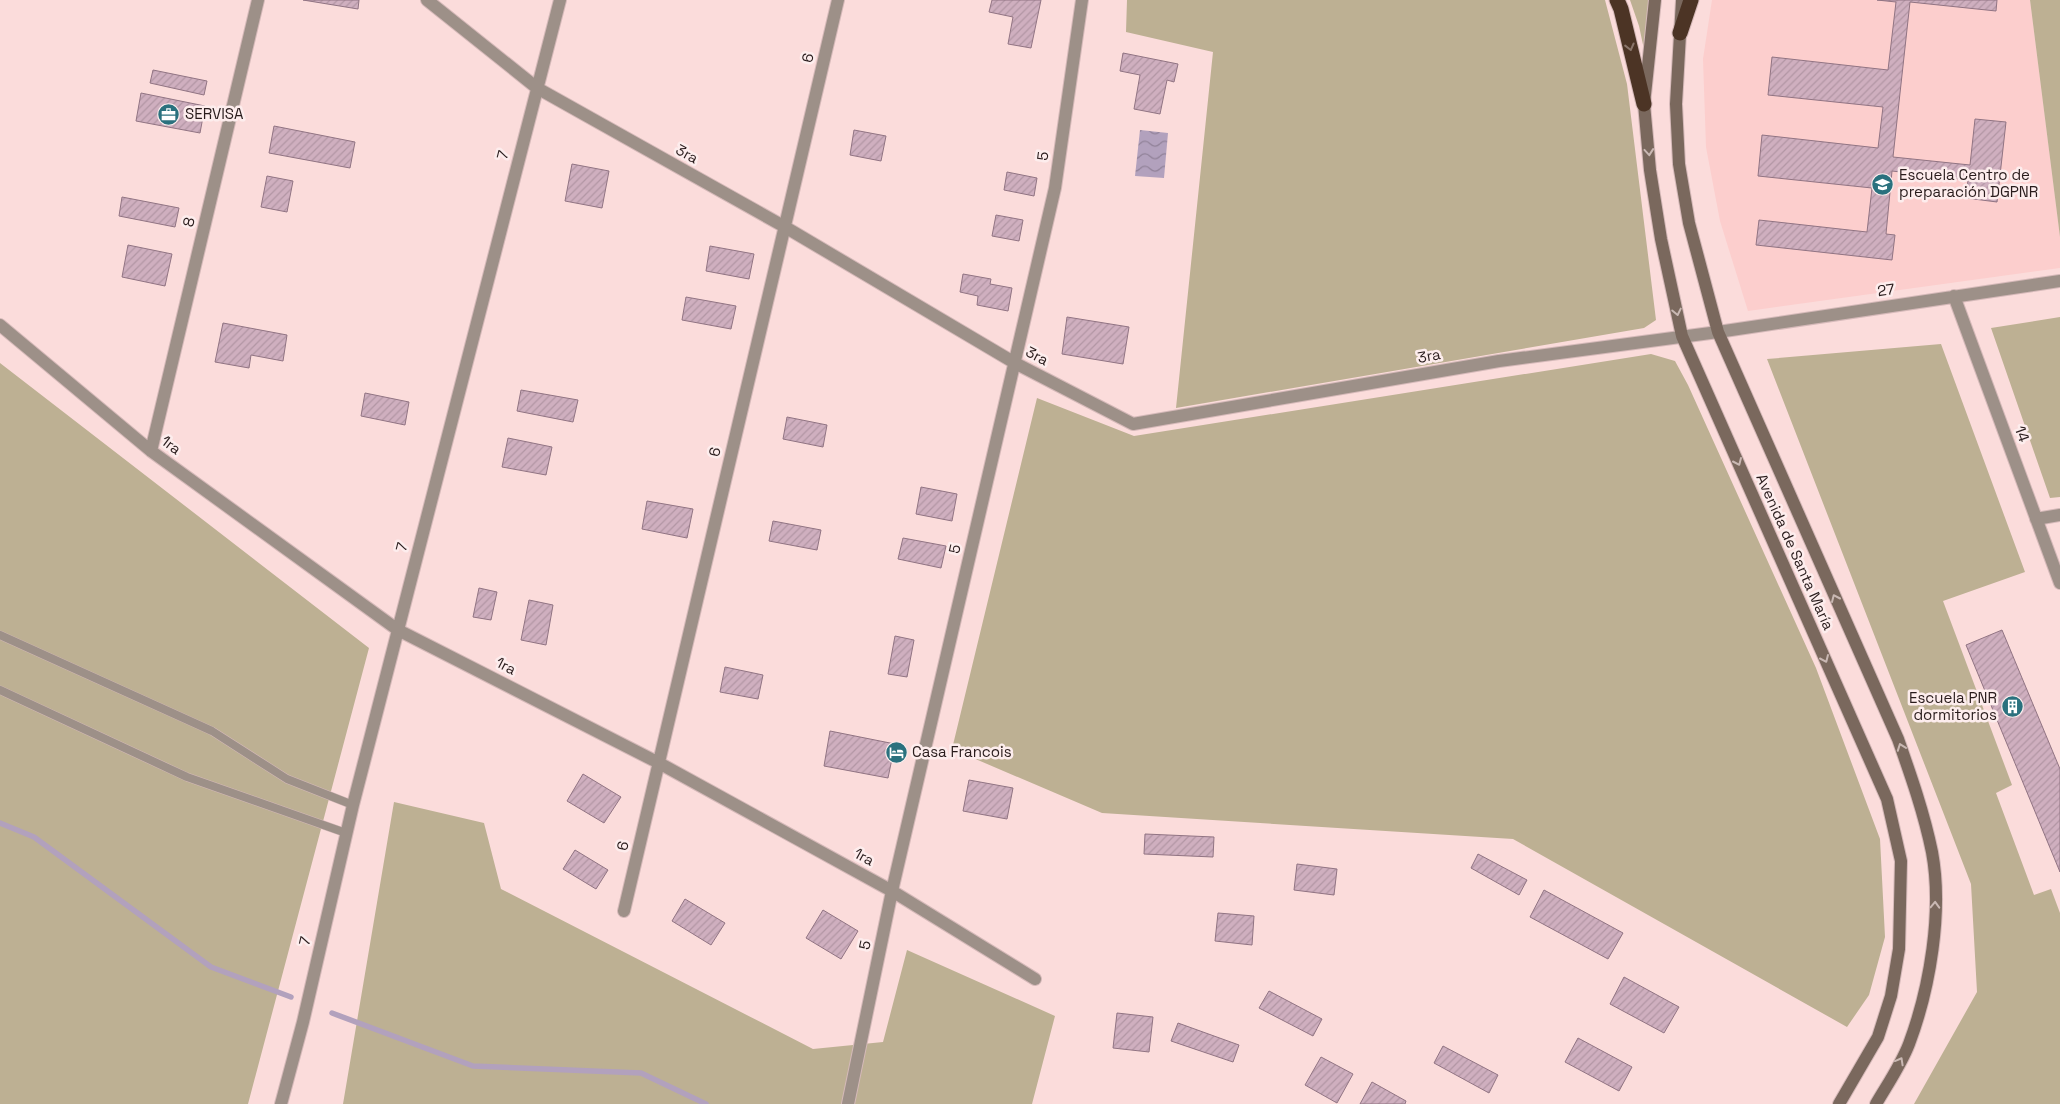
<svg xmlns="http://www.w3.org/2000/svg" width="2060" height="1104" viewBox="0 0 2060 1104" font-family="'Space Grotesk',sans-serif">
	<style>
		.built { fill: #fccecd }
		.grass { fill: #bdb093 }
		.water { fill: url(#water-waves) }
		.lines { fill: none; stroke-linecap: round; stroke-linejoin: round }
		.stream { stroke: #b2a1bd; stroke-width: 5.5 }
		.building { fill: url(#building-hatch); stroke: #917483 }
		.lane-casing { stroke: #d5b9b9; stroke-width: 9 }
		.street-casing { stroke: #d5b9b9; stroke-width: 14 }
		.secondary-casing { stroke: #d5b9b9; stroke-width: 14 }
		.highway-casing { stroke: #d5b9b9; stroke-width: 17 }
		.lane { stroke: #9d9088; stroke-width: 8 }
		.street { stroke: #9d9088; stroke-width: 12 }
		.secondary { stroke: #7a685d; stroke-width: 12 }
		.highway { stroke: #4c3425; stroke-width: 15 }
		.oneway { stroke: #8a756b }
		.oneway2 { stroke: #c9b8b3 }
		.labels { text-anchor: middle; stroke-width: 5; stroke-linejoin: round; paint-order: stroke }
		.street-label { font-size: 15px; fill: #291c1c; stroke: #fdeded }
		.poi-label { font-size: 15px; fill: #291c1c; stroke: #fdeded; text-anchor: start }
	</style>
	<defs>
		<pattern id="water-waves" width="16" height="10" patternUnits="userSpaceOnUse" patternTransform="scale(1.25)"><rect width="16" height="10" fill="#b2a1bd"/><path d="M0 5q4-4 8 0t8 0" fill="none" stroke="#918299"/></pattern>
		<pattern id="building-hatch" width="6" height="6" patternUnits="userSpaceOnUse" patternTransform="scale(1.25)"><rect width="6" height="6" fill="#cfafbf"/><path d="M-1 1l2-2M0 6l6-6M5 7l2-2" fill="none" stroke="#b296a4"/></pattern>
	</defs>
	<rect width="100%" height="100%" fill="#fbdcdb"/>
	<path class="built" d="M1712 0H2030L2060 237V268L1748 311 1720 221 1706 147 1703 59Z"/>
	<path class="grass" d="M1127 0H1605L1627 84 1656 320 1644 328 1176 408 1213 52 1126 32Z
		M1630 0H1650L1645 54 1639 26Z
		M2030 0H2060V237Z
		M2060 317V497L2050 498 1991 328Z
		M1941 344 2025 572 1943 601 2012 785 1996 793 2034 895 2051 889 2060 913V1104H1914L1977 992 1971 884 1767 359Z
		M1651 354 1675 361 1688 385 1816 668 1880 839 1885 937 1869 995 1847 1027 1513 839 1102 813 952 749 1037 398 1134 436Z
		M0 363 369 648 248 1104H0Z
		M394 802 484 823 501 889 813 1049 883 1042 907 950 1055 1016 1032 1104H343Z"/>
	<path class="water" d="M1140 130 1168 133 1164 178 1135 176Z"/>
	<g class="lines">
		<path class="stream" d="M0 823 34 837 211 967 291 997
			M332 1013 473 1066 641 1073 706 1104"/>
	</g>
	<path class="building" d="M303 0H359L358 9Z
		M992 0H1041L1031 48 1008 44 1013 17 989 12Z
		M1877 0H1997L1996 11 1910 2 1893 157 1970 165 1975 119 2006 122 1997 202 1966 198 1968 180 1892 171 1886 234 1895 235 1892 260 1756 245 1759 220 1867 232 1872 188 1758 176 1762 135 1878 148 1883 107 1768 95 1772 57 1888 70 1896 2Z
		M1123 53 1178 64 1174 82 1167 80 1160 114 1134 109 1140 75 1120 71Z
		M153 70 207 81 204 95 150 83Z
		M141 93 205 106 200 133 136 121Z
		M274 126 355 142 350 168 269 153Z
		M854 130 886 136 881 161 850 155Z
		M572 164 609 171 602 208 565 201Z
		M1007 172 1037 178 1034 196 1004 190Z
		M267 176 293 181 287 212 261 207Z
		M122 197 179 208 175 227 119 216Z
		M996 215 1023 220 1019 241 992 236Z
		M128 245 172 254 165 286 122 277Z
		M710 246 754 254 749 279 706 271Z
		M963 274 991 279 990 284 1012 288 1008 311 977 305 978 296 960 292Z
		M686 297 736 306 731 329 682 320Z
		M1067 317 1129 327 1123 364 1062 354Z
		M223 323 287 335 283 361 251 355 249 368 215 362Z
		M521 390 578 400 573 422 517 411Z
		M365 393 409 402 405 425 361 416Z
		M787 417 827 425 823 447 783 439Z
		M508 438 552 447 546 475 502 467Z
		M921 487 957 494 952 521 916 514Z
		M647 501 693 509 687 538 642 529Z
		M773 521 821 530 817 550 769 541Z
		M903 538 946 546 941 568 898 559Z
		M479 588 497 592 491 620 473 617Z
		M529 600 553 605 546 645 521 640Z
		M2002 630 2060 769V872L1966 645Z
		M895 636 914 640 907 677 888 674Z
		M725 667 763 675 758 699 720 692Z
		M830 731 895 744 888 778 824 766Z
		M583 774 621 797 604 823 567 801Z
		M969 780 1013 788 1007 819 963 811Z
		M1145 834 1214 837 1213 857 1144 854Z
		M575 850 608 870 596 889 563 869Z
		M1478 854 1527 880 1519 895 1471 868Z
		M1297 864 1337 869 1334 895 1294 890Z
		M1544 890 1623 933 1608 959 1530 917Z
		M685 899 725 923 711 945 672 921Z
		M823 910 858 931 841 959 806 938Z
		M1218 913 1254 916 1252 945 1215 941Z
		M1624 977 1679 1007 1664 1033 1610 1004Z
		M1269 991 1322 1019 1313 1036 1259 1008Z
		M1117 1013 1153 1017 1149 1052 1113 1048Z
		M1178 1023 1239 1045 1233 1062 1171 1041Z
		M1578 1038 1632 1067 1619 1091 1565 1062Z
		M1443 1046 1498 1075 1489 1093 1434 1063Z
		M1321 1057 1353 1074 1337 1103 1305 1085Z
		M1372 1082 1406 1101 1405 1104H1360Z"/>
	<g class="lines">
		<defs>
			<path id="lane" d="M0 635 212 731 287 779 353 805
				M0 690 187 777 346 833"/>
			<path id="street" d="M427 0 537 88 785 227 1015 363 1133 424 1499 361 1718 332 2060 281
				M1954 296 2060 583
				M0 325 151 451 398 630 659 763 892 891 1035 979
				M151 451 258 0
				M2036 519 2060 515
				M624 911 838 0
				M281 1104 303 1022 353 805 560 0
				M848 1104 892 891 1055 188 1082 0"/>
			<path id="secondary" d="M1655 0 1644 104 1650 170 1661 239 1682 336 1887 799 1901 861 1899 949 1891 996 1878 1037 1839 1104
				M1682 0 1676 104 1679 164 1689 223 1718 332 1898 739C1911 776 1924 813 1932 852 1943 911 1930 988 1909 1044 1901 1065 1887 1085 1876 1104"/>
			<path id="highway" d="M1617 0 1621 9 1644 104
				M1680 33 1691 0"/>
		</defs>
		<use href="#lane" class="lane-casing"/>
		<use href="#street" class="street-casing"/>
		<use href="#secondary" class="secondary-casing"/>
		<use href="#highway" class="highway-casing"/>
		<use href="#lane" class="lane"/>
		<use href="#street" class="street"/>
		<use href="#secondary" class="secondary"/>
		<use href="#highway" class="highway"/>
	</g>
	<defs><path id="oneway-chevron" d="M-2-3.5L2.5 0L-2 3.5" fill="none" stroke-width="1.6" stroke-linecap="round" stroke-linejoin="round" transform="scale(1.25)"/></defs>
	<use class="oneway" href="#oneway-chevron" transform="translate(1630 47) rotate(76)"/>
	<g class="oneway2">
		<use href="#oneway-chevron" transform="translate(1649 152) rotate(85)"/>
		<use href="#oneway-chevron" transform="translate(1677 312) rotate(78)"/>
		<use href="#oneway-chevron" transform="translate(1738 462) rotate(66)"/>
		<use href="#oneway-chevron" transform="translate(1835 598) rotate(-114)"/>
		<use href="#oneway-chevron" transform="translate(1825 659) rotate(66)"/>
		<use href="#oneway-chevron" transform="translate(1901 747) rotate(-110)"/>
		<use href="#oneway-chevron" transform="translate(1935 905) rotate(-88)"/>
		<use href="#oneway-chevron" transform="translate(1900 1061) rotate(-61)"/>
	</g>
	<defs>
		<symbol id="office-disc" viewBox="-11 -11 22 22"><circle r="9.5" fill="#2a717e" stroke="#fdeded"/><path d="M-6-3h4V-5.5h4V-3h4V5H-6ZM-1-4.5V-3h2v-1.5ZM-6 0V1H6V0Z" fill="#fff"/></symbol>
		<symbol id="university-disc" viewBox="-11 -11 22 22"><circle r="9.5" fill="#2a717e" stroke="#fdeded"/><path d="M0-5L7-2L0 1L-7-2ZM-4 1L0 2.5L4 1V4Q0 6-4 4Z" fill="#fff"/></symbol>
		<symbol id="building-disc" viewBox="-11 -11 22 22"><circle r="9.5" fill="#2a717e" stroke="#fdeded"/><path d="M-4-6H4V6H1V3H-1V6H-4ZM-2.5-4.3h1.7v1.8h-1.7ZM.8-4.3h1.7v1.8H.8ZM-2.5-1h1.7V.8h-1.7ZM.8-1h1.7V.8H.8Z" fill="#fff"/></symbol>
		<symbol id="hotel-disc" viewBox="-11 -11 22 22"><circle r="9.5" fill="#2a717e" stroke="#fdeded"/><path d="M-6-4.5h1.5V1H6V5H4.5V3h-9V5H-6ZM-4 0a1.8 1.8 0 1 1 3.6 0ZM.5 0V-2.5h3Q6-2.5 6 0Z" fill="#fff"/></symbol>
	</defs>
	<g fill-rule="evenodd">
		<use href="#office-disc" x="156" y="102" width="25" height="25"/>
		<use href="#university-disc" x="1870" y="172" width="25" height="25"/>
		<use href="#building-disc" x="2000" y="694" width="25" height="25"/>
		<use href="#hotel-disc" x="884" y="740" width="25" height="25"/>
	</g>
	<g class="labels">
		<g class="street-label">
			<text transform="translate(808 58) rotate(-77)" y="5">6</text>
			<text transform="translate(687 154) rotate(29)" y="5">3ra</text>
			<text transform="translate(503 155) rotate(-76)" y="5">7</text>
			<text transform="translate(1043 156) rotate(-82)" y="5">5</text>
			<text transform="translate(189 222) rotate(-77)" y="5">8</text>
			<text transform="translate(1886 290) rotate(-9)" y="5">27</text>
			<text transform="translate(1037 356) rotate(28)" y="5">3ra</text>
			<text transform="translate(1429 356) rotate(-10)" y="5">3ra</text>
			<text transform="translate(2022 434) rotate(70)" y="5">14</text>
			<text transform="translate(171 445) rotate(37)" y="5">1ra</text>
			<text transform="translate(715 452) rotate(-77)" y="5">6</text>
			<text transform="translate(402 547) rotate(-76)" y="5">7</text>
			<text transform="translate(955 549) rotate(-77)" y="5">5</text>
			<text transform="translate(1795 552) rotate(66)" y="5">Avenida de Santa María</text>
			<text transform="translate(506 666) rotate(27)" y="5">1ra</text>
			<text transform="translate(623 846) rotate(-77)" y="5">6</text>
			<text transform="translate(864 857) rotate(29)" y="5">1ra</text>
			<text transform="translate(305 941) rotate(-77)" y="5">7</text>
			<text transform="translate(865 945) rotate(-78)" y="5">5</text>
		</g>
		<g class="poi-label">
			<text x="185" y="119">SERVISA</text>
			<text x="1899" y="180">Escuela Centro de<tspan x="1899" dy="17">preparación DGPNR</tspan></text>
			<text x="1997" y="703" text-anchor="end">Escuela PNR<tspan x="1997" dy="17">dormitorios</tspan></text>
			<text x="912" y="757">Casa Francois</text>
		</g>
	</g>
</svg>
